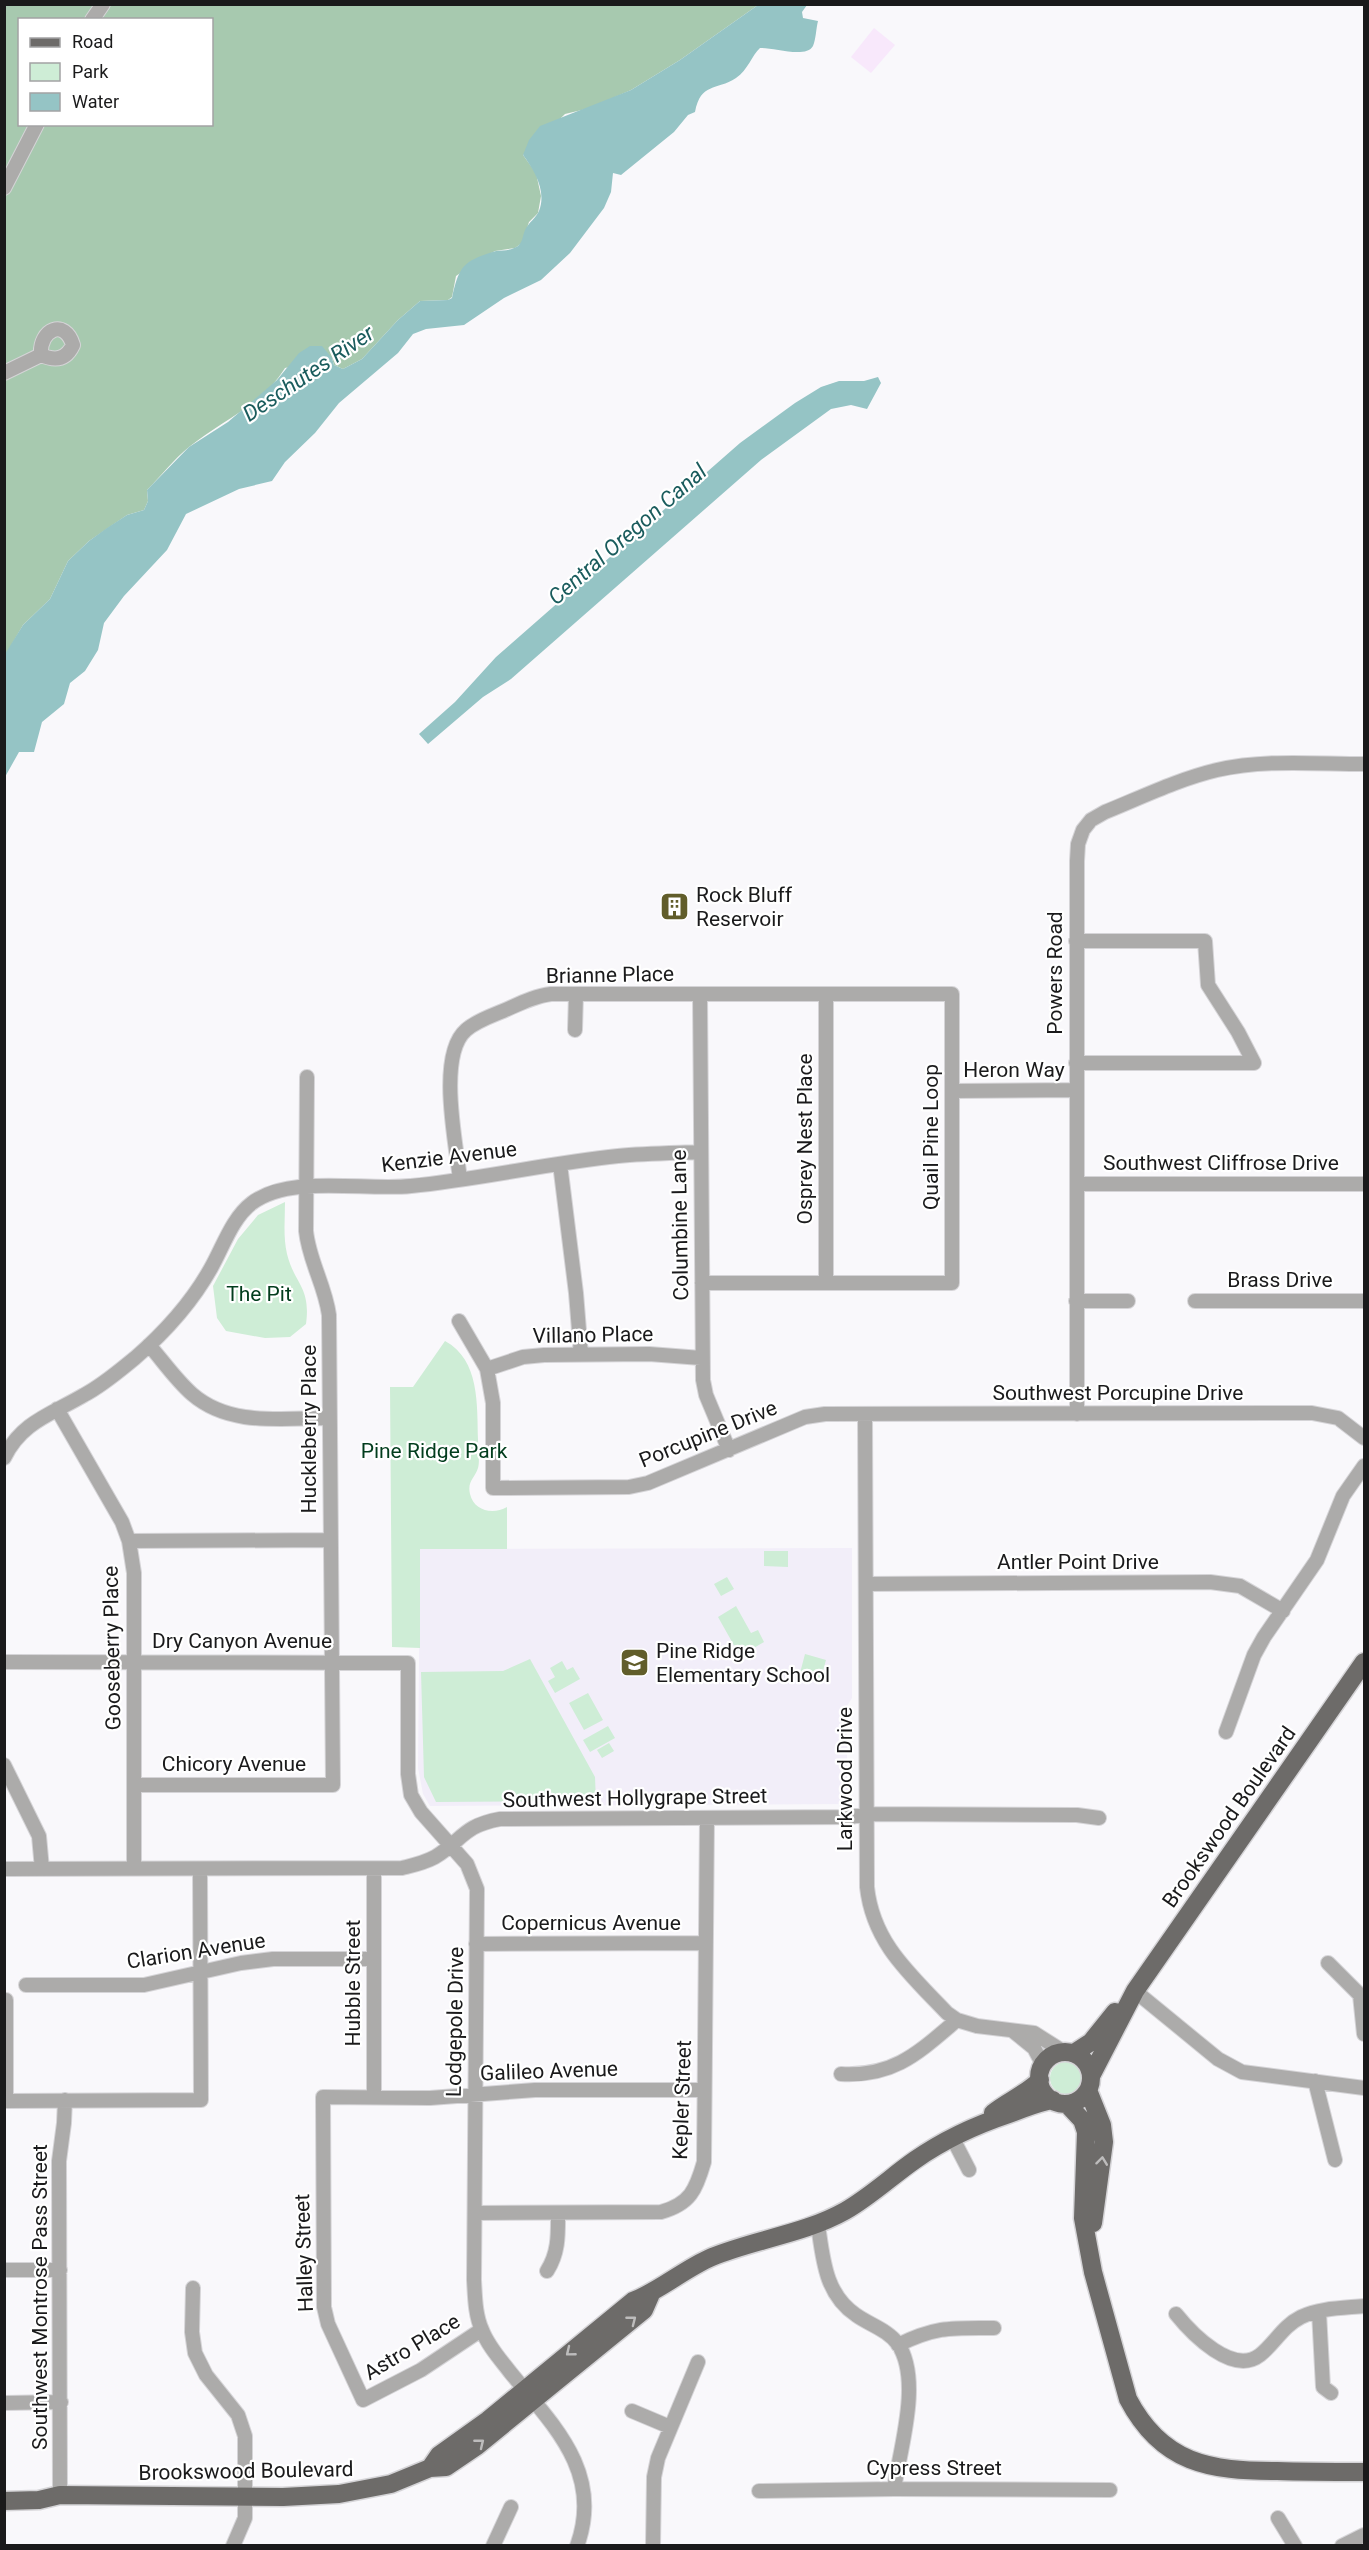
<svg xmlns="http://www.w3.org/2000/svg" width="1369" height="2550" viewBox="0 0 1369 2550" font-family="Roboto,sans-serif">
	<style>
		.built { fill: #f2eef9 }
		.industrial { fill: #f8e8fb }
		.green { fill: #ceedd6 }
		.forest { fill: #a7c9af; fill-rule: evenodd }
		.water { fill: #95c4c5 }
		.lines { fill: none; stroke-linecap: round; stroke-linejoin: round }
		.minor-casing { stroke: #d5d4d7; stroke-width: 16 }
		.major-casing { stroke: #d5d4d7; stroke-width: 21 }
		.minor { stroke: #acabaa; stroke-width: 14 }
		.major { stroke: #6d6b69; stroke-width: 18 }
		.oneway { stroke: #bdbcbc }
		.labels { text-anchor: middle; stroke-width: 4.5; stroke-linejoin: round; paint-order: stroke }
		.poi-label { font-size: 21px; fill: #1a1a1b; stroke: #fff; text-anchor: start }
		.street-label { font-size: 21px; fill: #1a1a1b; stroke: #fff }
		.park-label { font-size: 21px; fill: #023d1d; stroke: #fff }
		.water-label { font-size: 22px; font-style: italic; fill: #1a5c5d; stroke: #fff }
	</style>
	<rect width="100%" height="100%" fill="#f9f8fb"/>
	<path class="built" d="M852 1548V1698L847 1706V1781L851 1804 430 1806 423 1794 418 1768 420 1549Z"/>
	<path class="industrial" d="M874 28 895 45 871 73 851 57Z"/>
	<path class="green" d="M797 4H1010V6H795Z
		M285 1202C285 1219 283 1237 287 1254 295 1285 311 1287 306 1324L290 1337 265 1338 226 1331 217 1318 213 1286 238 1239 258 1215Z
		M445 1341C480 1360 477 1405 478 1440 478 1448 480 1461 478 1468 475 1478 467 1481 470 1494 474 1511 493 1515 507 1507V1549H420V1648L392 1647 390 1387H413Z
		M764 1551H788V1567L764 1566Z
		M727 1577 734 1589 721 1596 714 1584Z
		M736 1606 751 1633 758 1630 764 1642 740 1656 718 1617Z
		M805 1654 826 1660 821 1678 800 1673Z
		M530 1659 595 1777 596 1801 436 1802 424 1777 421 1672 503 1671Z
		M562 1661 567 1670 573 1667 580 1679 555 1693 548 1681 555 1677 550 1668Z
		M588 1693 603 1720 584 1730 569 1703Z
		M608 1726 615 1738 590 1752 583 1740Z
		M609 1743 614 1751 602 1758 597 1750Z
		M1050 2078a16 16 0 1 1 32 0a16 16 0 1 1-32 0Z"/>
	<path class="forest" d="M5 5H758L680 60 631 90 590 108 565 114 523 155 536 173 541 196 538 213 529 222 522 243 515 248 495 251 482 258 456 276 452 297 448 300 420 301 398 320 362 359 343 369 334 365 332 358 285 368C263 404 221 421 189 447 174 459 161 476 147 490L148 501 144 510 127 515 89 541 68 561 50 599 23 625 5 656ZM20 20H212V124H20Z"/>
	<path class="water" d="M758 5H807L802 12 803 18 818 21C816 29 816 39 813 46 806 59 772 47 760 48 752 55 748 70 736 78 716 91 701 82 695 112L688 115 674 132 621 175 613 173 611 192 604 208 570 253 541 280 504 298 464 325 426 329 413 334 398 353 339 403 315 433 285 462 272 481 239 489 186 514 167 550 124 596 104 623 98 650 85 671 70 683 64 704 42 722 34 752H19L5 777V654L23 625 50 599 68 561 89 541 107 528 127 515 144 510 148 501 147 490 189 447 228 422 277 380 299 353 310 346H322L332 358 334 365 343 369 362 359 398 320 420 301 448 300 452 298C459 266 463 261 496 251 501 250 508 251 514 248 523 245 522 237 525 230 529 222 536 218 539 211 547 191 534 170 523 155L529 140 540 126 631 90 680 60Z
		M878 377 881 383 867 409 851 405 831 409 761 460 511 679 483 697 428 744 419 734 455 702 496 657 740 443 795 403 821 387 839 381H864Z"/>
	<g class="lines">
		<defs>
			<path id="minor" d="M92 20 103 4
				M4 188 37 124
				M4 373 41 355C55 361 66 360 73 345 65 318 39 329 41 355
				M1076 941H1205L1208 985 1238 1032 1254 1063H1076
				M700 994 703 1380 706 1395 729 1450
				M826 994V1283
				M575 1030 576 994
				M952 1091 1076 1090
				M560 1164 576 1293 581 1355
				M460 1179C456 1144 437 1055 466 1030 476 1021 491 1016 503 1011 519 1004 534 996 551 994H952V1283H702
				M1077 1184H1364
				M1076 1301H1128
				M1195 1301H1364
				M459 1321 487 1369 493 1403V1488L629 1487 648 1483 805 1417 825 1414 1312 1413 1338 1418 1364 1438
				M149 1345C163 1361 176 1380 192 1394 230 1427 282 1418 329 1418
				M487 1369 523 1357 544 1355 649 1354 701 1358
				M57 1409 122 1522 129 1541 134 1573V1868
				M865 1414 867 1887C873 1943 910 1974 947 2013L957 2020 977 2026 1034 2033 1064 2052
				M1077 1414V861L1078 844 1083 830 1091 820 1105 812C1142 797 1179 779 1217 770 1265 759 1316 764 1364 764
				M4 1458C21 1422 52 1414 84 1395 103 1385 119 1371 135 1358 165 1332 192 1302 211 1268 223 1247 232 1218 252 1203 290 1174 364 1191 411 1186 481 1179 549 1163 618 1156 645 1153 673 1153 700 1152
				M129 1541 330 1540
				M866 1584 1210 1582 1240 1586 1283 1611
				M4 1662 408 1663V1774L411 1795 421 1812 467 1864 477 1889 474 2280C475 2296 475 2315 482 2330 488 2346 500 2359 510 2372 552 2424 604 2472 577 2546
				M1226 1732 1254 1655 1264 1637 1317 1560 1343 1496 1364 1466
				M4 1765 39 1836 42 1869
				M134 1785H333L329 1315C325 1285 309 1261 306 1231L307 1077
				M4 1869 402 1868C414 1865 424 1863 435 1857 463 1840 462 1826 500 1819L850 1817 867 1814 1077 1815 1099 1818
				M374 1869V2097
				M476 1944 706 1943
				M1328 1963 1360 1995 1364 2034
				M26 1985H144L241 1963 273 1959H373
				M1135 1991 1218 2059 1242 2072 1364 2088
				M1013 2031 1034 2048 1043 2065
				M841 2074C894 2077 918 2053 957 2020
				M1315 2081 1335 2160
				M4 2101 201 2100 200 1869
				M6 2101V2000
				M952 2137 969 2170
				M475 2213 661 2212C690 2204 696 2190 704 2162L707 1818
				M818 2225C823 2259 825 2294 856 2315 870 2325 888 2330 898 2344 922 2380 900 2449 894 2489
				M4 2270H60
				M547 2271C559 2252 558 2234 558 2213
				M193 2288 192 2332 195 2353 206 2375 238 2415 245 2436V2518L233 2546
				M1319 2312 1323 2387 1331 2393
				M1176 2314C1192 2334 1233 2376 1260 2355 1275 2343 1283 2326 1301 2317 1319 2308 1344 2308 1364 2306
				M481 2330 421 2370 363 2400 328 2324 324 2307 323 2097 430 2098 535 2090H704
				M898 2345C937 2326 952 2328 994 2328
				M4 2403 61 2402
				M632 2411 670 2427
				M759 2491 894 2489 1110 2490
				M60 2495 59 2161 64 2123 65 2100
				M1278 2518 1295 2546
				M493 2546 511 2507
				M653 2546 654 2477 658 2458 698 2362
				M1342 2546 1364 2535"/>
			<path id="major" d="M1039 2078a26 26 0 1 1 52 0a26 26 0 1 1-52 0Z
				M1074 2053 1091 2042 1115 2012
				M1091 2076 1135 1991 1364 1662
				M1088 2090 1102 2125 1104 2142 1093 2223
				M1067 2104 1082 2120 1086 2132 1083 2218 1093 2272 1128 2399C1162 2464 1210 2471 1277 2471 1306 2472 1335 2472 1364 2472
				M993 2113C1008 2101 1026 2094 1040 2080
				M430 2468 439 2455 488 2420 633 2301C661 2290 684 2269 712 2257 756 2239 804 2234 845 2211 871 2196 892 2176 915 2160 945 2139 976 2125 1009 2114 1024 2109 1037 2102 1053 2100
				M4 2501 39 2500 60 2495 283 2497 339 2494 391 2484 430 2468 446 2467 477 2446 644 2310 651 2294"/>
		</defs>
		<use href="#minor" class="minor-casing"/>
		<use href="#major" class="major-casing"/>
		<use href="#minor" class="minor"/>
		<use href="#major" class="major"/>
	</g>
	<defs><path id="oneway-chevron" d="M-2-3.5L2.5 0L-2 3.5" fill="none" stroke-width="1.6" stroke-linecap="round" stroke-linejoin="round" transform="scale(1.5)"/></defs>
	<g class="oneway">
		<use href="#oneway-chevron" transform="translate(1102 2161) rotate(-83)"/>
		<use href="#oneway-chevron" transform="translate(632 2320) rotate(-38)"/>
		<use href="#oneway-chevron" transform="translate(570 2352) rotate(141)"/>
		<use href="#oneway-chevron" transform="translate(480 2443) rotate(-39)"/>
	</g>
	<defs>
		<symbol id="building-square" viewBox="-11 -11 22 22"><rect x="-9" y="-9" width="18" height="18" rx="4" fill="#615d2a" stroke="#fff"/><path d="M-4-6H4V6H1V3H-1V6H-4ZM-2.5-4.3h1.7v1.8h-1.7ZM.8-4.3h1.7v1.8H.8ZM-2.5-1h1.7V.8h-1.7ZM.8-1h1.7V.8H.8Z" fill="#fff"/></symbol>
		<symbol id="school-square" viewBox="-11 -11 22 22"><rect x="-9" y="-9" width="18" height="18" rx="4" fill="#615d2a" stroke="#fff"/><path d="M0-5L7-2L0 1L-7-2ZM-4 1L0 2.5L4 1V4Q0 6-4 4Z" fill="#fff"/></symbol>
	</defs>
	<g fill-rule="evenodd">
		<use href="#building-square" x="658" y="890" width="33" height="33"/>
		<use href="#school-square" x="618" y="1646" width="33" height="33"/>
	</g>
	<g class="labels">
		<g class="poi-label">
			<text x="696" y="902">Rock Bluff<tspan x="696" dy="24">Reservoir</tspan></text>
			<text x="656" y="1658">Pine Ridge<tspan x="656" dy="24">Elementary School</tspan></text>
		</g>
		<g class="street-label">
			<text transform="translate(1055 973) rotate(-90)" y="7">Powers Road</text>
			<text transform="translate(610 975) rotate(-1)" y="7">Brianne Place</text>
			<text x="1014" y="1077">Heron Way</text>
			<text transform="translate(931 1137) rotate(-90)" y="7">Quail Pine Loop</text>
			<text transform="translate(805 1139) rotate(-90)" y="7">Osprey Nest Place</text>
			<text transform="translate(449 1157) rotate(-7)" y="7">Kenzie Avenue</text>
			<text x="1221" y="1170">Southwest Cliffrose Drive</text>
			<text transform="translate(680 1225) rotate(-91)" y="7">Columbine Lane</text>
			<text x="1280" y="1287">Brass Drive</text>
			<text transform="translate(593 1335) rotate(-1)" y="7">Villano Place</text>
			<text x="1118" y="1400">Southwest Porcupine Drive</text>
			<text transform="translate(309 1429) rotate(-90)" y="7">Huckleberry Place</text>
			<text transform="translate(708 1434) rotate(-22)" y="7">Porcupine Drive</text>
			<text x="1078" y="1569">Antler Point Drive</text>
			<text x="242" y="1648">Dry Canyon Avenue</text>
			<text transform="translate(112 1648) rotate(-91)" y="7">Gooseberry Place</text>
			<text x="234" y="1771">Chicory Avenue</text>
			<text transform="translate(845 1779) rotate(-90)" y="7">Larkwood Drive</text>
			<text transform="translate(635 1798) rotate(-1)" y="7">Southwest Hollygrape Street</text>
			<text transform="translate(1229 1817) rotate(-55)" y="7">Brookswood Boulevard</text>
			<text x="591" y="1930">Copernicus Avenue</text>
			<text transform="translate(196 1951) rotate(-9)" y="7">Clarion Avenue</text>
			<text transform="translate(353 1983) rotate(-90)" y="7">Hubble Street</text>
			<text transform="translate(455 2022) rotate(-89)" y="7">Lodgepole Drive</text>
			<text transform="translate(549 2071) rotate(-2)" y="7">Galileo Avenue</text>
			<text transform="translate(682 2100) rotate(-88)" y="7">Kepler Street</text>
			<text transform="translate(304 2253) rotate(-92)" y="7">Halley Street</text>
			<text transform="translate(40 2297) rotate(-90)" y="7">Southwest Montrose Pass Street</text>
			<text transform="translate(412 2347) rotate(-31)" y="7">Astro Place</text>
			<text x="934" y="2475">Cypress Street</text>
			<text transform="translate(246 2471) rotate(-1)" y="7">Brookswood Boulevard</text>
		</g>
		<g class="park-label">
			<text x="259" y="1301">The Pit</text>
			<text x="434" y="1458">Pine Ridge Park</text>
		</g>
		<g class="water-label">
			<text transform="translate(308 373) rotate(-34)" y="8">Deschutes River</text>
			<text transform="translate(627 534) rotate(-41)" y="8">Central Oregon Canal</text>
		</g>
	</g>
	<rect width="1369" height="2550" fill="none" stroke="#1a1a1b" stroke-width="12"/>
	<rect x="18" y="18" width="195" height="108" fill="#ffffff" stroke="#a3a3a4" stroke-width="1.5"/>
	<rect x="30" y="38" width="30" height="9" fill="#6d6b69" stroke="#a3a3a4" stroke-width="1.5"/>
	<text x="72" y="48" font-size="18" fill="#1a1a1b">Road</text>
	<rect x="30" y="63" width="30" height="18" fill="#ceedd6" stroke="#a3a3a4" stroke-width="1.5"/>
	<text x="72" y="78" font-size="18" fill="#1a1a1b">Park</text>
	<rect x="30" y="93" width="30" height="18" fill="#95c4c5" stroke="#a3a3a4" stroke-width="1.5"/>
	<text x="72" y="108" font-size="18" fill="#1a1a1b">Water</text>
</svg>
